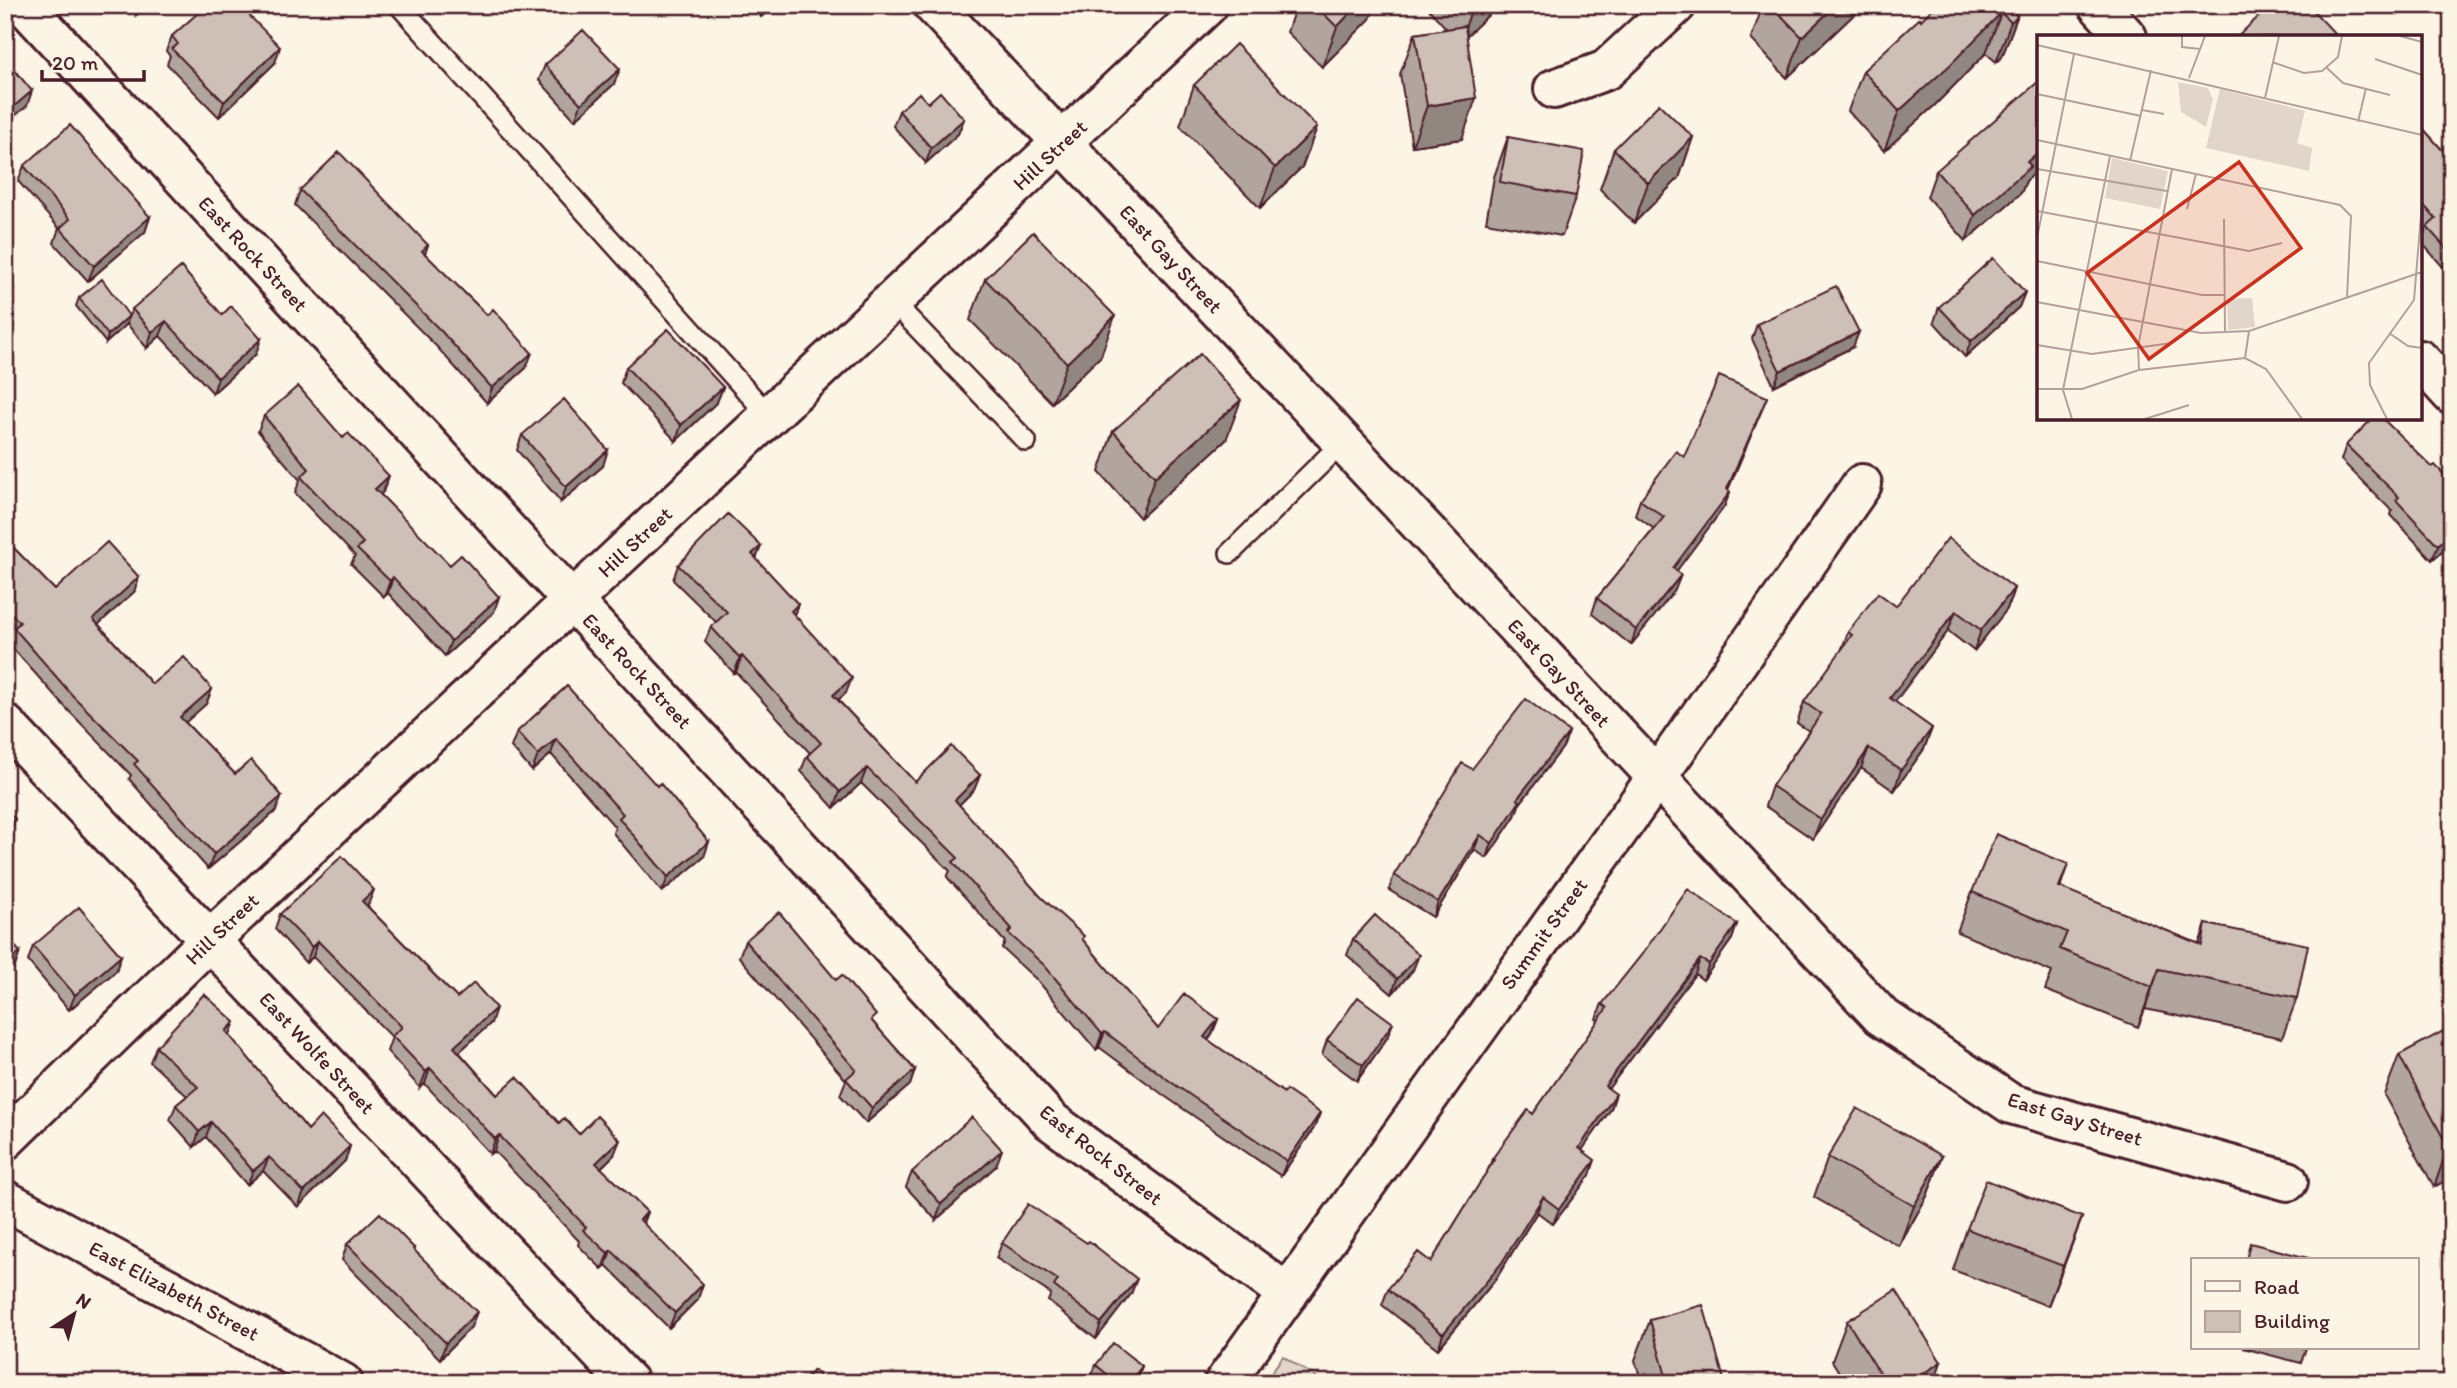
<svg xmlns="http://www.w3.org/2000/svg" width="2457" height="1388" viewBox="0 0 2457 1388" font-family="Itim,sans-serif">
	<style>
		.green { fill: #e2d5ca; stroke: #967a7a; stroke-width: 2 }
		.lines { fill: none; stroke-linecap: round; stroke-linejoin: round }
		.service-casing { stroke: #4a1f2b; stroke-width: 24 }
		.minor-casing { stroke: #4a1f2b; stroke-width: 44 }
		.tertiary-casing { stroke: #4a1f2b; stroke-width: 44 }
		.service { stroke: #fcf5e5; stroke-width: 19 }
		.minor { stroke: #fcf5e5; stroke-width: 38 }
		.tertiary { stroke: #fcf5e5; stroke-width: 38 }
		.wall { fill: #b2a59d; stroke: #4a1f2b; stroke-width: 2 }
		.shaded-wall { fill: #918680; stroke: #4a1f2b; stroke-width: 2 }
		.building { fill: #cfc0b7; stroke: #4a1f2b; stroke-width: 2 }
		.labels { text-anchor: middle; stroke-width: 7; stroke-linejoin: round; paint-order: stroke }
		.street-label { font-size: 21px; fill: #4a1f2b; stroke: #fcf5e5 }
		.inset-road { fill: none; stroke: #b59f9b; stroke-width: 2 }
		.view { fill: #c8321e; fill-opacity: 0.15; stroke: #c8321e; stroke-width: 3.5 }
		.inset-edge { fill: none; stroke: #4a1f2b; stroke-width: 3.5 }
	</style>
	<rect width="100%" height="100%" fill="#fcf5e5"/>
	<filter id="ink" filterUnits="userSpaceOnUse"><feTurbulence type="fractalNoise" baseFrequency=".0143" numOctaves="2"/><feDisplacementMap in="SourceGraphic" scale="14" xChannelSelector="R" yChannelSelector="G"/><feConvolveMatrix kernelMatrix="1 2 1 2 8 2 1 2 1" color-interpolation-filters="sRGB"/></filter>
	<g filter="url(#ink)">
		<path class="green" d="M1283 1356 1325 1383H1264Z"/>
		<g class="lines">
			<defs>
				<path id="service" d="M399 5 770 417
					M893 302 1026 441
					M1230 553 1342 443"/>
				<path id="minor" d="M24 5 1051 1121 1288 1294
					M933 5 1881 1016 2011 1104 2288 1181
					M2098 5 2127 37
					M1554 89 1606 70 1676 5
					M2420 360 2452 395
					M5 1140 210 940 1208 5
					M5 1200 343 1383
					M1224 1383 1657 777 1862 484"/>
				<path id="tertiary" d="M5 724 629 1383"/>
			</defs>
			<use href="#service" class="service-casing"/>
			<use href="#minor" class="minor-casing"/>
			<use href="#tertiary" class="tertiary-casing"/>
			<use href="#service" class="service"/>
			<use href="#minor" class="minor"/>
			<use href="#tertiary" class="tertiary"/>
		</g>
		<path class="wall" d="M127 5H148L136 15Z
			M751 5H775L761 17Z
			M1017 5H1029L1023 11Z
			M1296 5H1375L1370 19 1322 67 1287 32Z
			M1425 5H1499L1466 36 1462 139 1412 146 1400 74 1415 34 1447 29Z
			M1763 5H1864L1787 78 1751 39Z
			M2019 5 2016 16 2017 17 2002 57 1996 62 1986 53 1935 105 1884 151 1848 111 1863 71 1921 20Z
			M172 36 275 63 219 117 167 64 170 56 166 51Z
			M545 65 614 84 575 120 539 80Z
			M1194 85 1317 127 1302 167 1260 208 1180 126Z
			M928 103 964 119 958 134 926 163 893 126 899 111Z
			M2420 125 2452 161V277L2421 242 2426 229 2420 223Z
			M1508 137 1576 196 1562 236 1486 222 1494 177Z
			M1693 137 1679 178 1634 223 1600 189 1614 149Z
			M24 166 150 217 145 232 88 281 54 243 59 228 18 181Z
			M1936 171 2026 181 2021 193 1966 241 1927 197Z
			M300 190 428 245 425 254 487 315 526 368 487 403 437 347 295 205Z
			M985 279 1101 356 1052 403 970 320Z
			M2025 292 2019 307 1965 357 1934 322 1939 307Z
			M79 298 129 316 132 309 256 354 213 393 160 336 147 348 127 324 106 343 76 306Z
			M1757 324 1853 347 1774 386 1752 339Z
			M626 367 723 387 717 402 676 441 621 383Z
			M1761 412 1728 490 1730 492 1724 507 1676 571 1675 590 1631 645 1592 614 1597 598 1654 529 1635 515 1640 500 1684 457Z
			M264 416 383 492 380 494 494 612 445 656 388 593 384 597 351 564 355 556 295 493 300 480 258 431Z
			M1113 431 1226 440 1140 518 1099 472Z
			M522 435 603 466 561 502 517 450Z
			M2346 445 2452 542 2432 560 2391 515 2392 511 2341 460Z
			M5 539 55 590 134 592 98 624 152 684 212 689 206 704 185 722 235 774 276 811 208 869 129 779 131 775 67 709 8 643 11 634 5 628Z
			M761 546 756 559 798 604 794 614 846 693 838 700 915 782 980 775 974 790 959 805 1040 896 1083 940 1158 1029 1218 1019 1212 1034 1208 1040 1284 1093 1320 1113 1314 1128 1281 1176 1166 1097 1099 1047 1096 1050 1038 981 1002 948 1005 942 947 877 950 871 861 783 834 808 801 771 807 756 810 753 736 672 734 673 705 642 711 627 716 622 673 580 678 565Z
			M2014 588 2007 609 1974 651 1948 631 1895 702 1932 728 1924 749 1894 791 1861 768 1813 839 1765 806 1772 786 1809 731 1797 723 1804 702 1841 651 1848 632 1896 606Z
			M567 686 704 857 662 892 613 833 615 827 551 754 532 771 511 747 517 732Z
			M1569 732 1563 747 1519 805 1515 816 1487 858 1474 850 1433 917 1389 890 1394 875 1472 769Z
			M2068 864 2060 888 2199 944 2206 924 2297 998 2282 1038 2145 1009 2138 1027 2045 990 2052 972 1957 932 1972 892Z
			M368 905 367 906 457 998 491 1023 459 1052 497 1095 559 1123 579 1134 614 1155 601 1168 647 1212 643 1223 698 1299 669 1328 606 1265 602 1269 578 1245 579 1241 494 1151 490 1154 425 1084 420 1088 387 1051 392 1037 313 957 306 963 275 929 280 914Z
			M1737 924 1732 939 1703 980 1695 974 1608 1089 1611 1109 1582 1150 1590 1175 1553 1224 1537 1212 1496 1279 1438 1349 1382 1305 1388 1289 1431 1262 1488 1170 1492 1159 1533 1114 1599 1020 1596 1019 1602 1004Z
			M1353 939 1413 970 1392 994 1347 955Z
			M745 941 836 980 915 1070 910 1085 866 1123 840 1095 846 1080 739 957Z
			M33 946 116 971 69 1010 28 961Z
			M230 1036 308 1130 350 1146 345 1161 298 1207 263 1171 247 1185 206 1137 194 1147 170 1120 176 1105 187 1096 150 1062 156 1047Z
			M1387 1038 1357 1081 1322 1055 1327 1040Z
			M2452 1043V1177L2434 1187 2384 1095 2399 1055Z
			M1942 1156 1927 1196 1899 1246 1814 1197 1828 1157Z
			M996 1166 936 1220 906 1187 912 1172Z
			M2082 1218 2048 1306 1953 1270 1967 1229Z
			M1002 1243 1131 1294 1096 1339 1048 1301 1051 1294 996 1258Z
			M347 1244 414 1248 413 1250 471 1327 440 1359 342 1260Z
			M1650 1320 1725 1383H1642L1635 1360Z
			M1847 1321 1934 1383H1846L1832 1361Z
			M2243 1348H2306L2301 1363Z
			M1096 1365 1142 1366 1135 1383H1093L1090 1380Z"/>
		<path class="shaded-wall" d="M139 5H148L136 15Z
			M766 5H775L761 17Z
			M1358 5H1375L1370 19 1322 67 1337 27Z
			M1473 5H1499L1460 42Z
			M1836 5H1864L1787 78 1802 37Z
			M2009 5H2019L2014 19 2017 17 2002 57 1996 62 2011 22Z
			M2001 13 1986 53 1935 105 1884 151 1899 111Z
			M280 47 275 63 219 117 224 102Z
			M620 69 614 84 575 120 581 104Z
			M32 91 27 106 5 124V114Z
			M1476 98 1462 139 1412 146 1427 106Z
			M964 119 958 134 926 163 931 148Z
			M1317 127 1302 167 1260 208 1275 168Z
			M1693 137 1679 178 1634 223 1648 183Z
			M2039 151V169L2026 181 2021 193 1966 241 1975 215 2027 162Z
			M150 217 145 232 88 281 94 266Z
			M2025 292 2019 307 1965 357 1971 341Z
			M129 316 127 324 106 343 108 335Z
			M1115 316 1101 356 1052 403 1067 363Z
			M166 321 160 336 147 348 152 332Z
			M1859 332 1853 347 1774 386 1780 371Z
			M261 339 256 354 213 393 218 378Z
			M532 353 526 368 487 403 492 388Z
			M723 387 717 402 676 441 681 425Z
			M1767 397 1722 502 1730 492 1724 507 1667 584 1673 568 1727 489Z
			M1241 400 1226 440 1140 518 1155 477Z
			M608 450 603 466 561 502 566 487Z
			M389 476 383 492 370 504 375 489Z
			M2452 532V542L2432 560 2438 545Z
			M761 546 755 561 752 554Z
			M1681 575 1675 590 1631 645 1636 630Z
			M139 577 134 592 88 634 93 619Z
			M393 577 388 593 384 597 390 581Z
			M2014 588 2007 609 1974 651 1981 630Z
			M499 597 494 612 445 656 451 641Z
			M798 604 793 619 791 611Z
			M1956 611 1948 631 1882 719 1890 698Z
			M742 656 736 672 734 673 740 658Z
			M852 678 846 693 827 710 833 695Z
			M212 689 206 704 175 732 180 717Z
			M1932 728 1924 749 1894 791 1901 770Z
			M1569 732 1563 747 1519 805 1515 816 1487 858 1492 843 1517 799Z
			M556 739 551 754 532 771 538 755Z
			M1869 748 1861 768 1813 839 1821 819Z
			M867 768 861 783 834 808 840 792Z
			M980 775 974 790 949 815 955 800Z
			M282 796 276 811 208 869 214 854Z
			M15 819 10 834 5 839V829Z
			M1480 835 1474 850 1433 917 1438 902Z
			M709 842 704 857 662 892 668 877Z
			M374 890 368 905 357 916 362 901Z
			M1737 924 1732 939 1703 980 1709 964Z
			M318 941 313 957 306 963 312 947Z
			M20 952 15 967 5 976V965Z
			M1419 955 1413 970 1392 994 1397 979Z
			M121 956 116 971 69 1010 75 995Z
			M1700 959 1695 974 1599 1101 1605 1086Z
			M2159 969 2145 1009 2138 1027 2152 987Z
			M496 1008 491 1023 448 1062 454 1047Z
			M1218 1019 1212 1034 1199 1052 1204 1037Z
			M235 1022 229 1037 226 1031Z
			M1393 1023 1387 1038 1357 1081 1363 1065Z
			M1105 1032 1099 1047 1096 1050 1102 1034Z
			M430 1068 425 1084 420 1088 426 1072Z
			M915 1070 910 1085 866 1123 872 1108Z
			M1616 1094 1611 1109 1573 1163 1579 1148Z
			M1320 1113 1314 1128 1281 1176 1287 1161Z
			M211 1122 206 1137 194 1147 199 1132Z
			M499 1135 494 1151 490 1154 495 1139Z
			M620 1140 614 1155 590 1178 596 1163Z
			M2452 1145V1177L2434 1187 2448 1147Z
			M350 1146 345 1161 298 1207 304 1192Z
			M1002 1150 996 1166 936 1220 941 1204Z
			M1942 1156 1927 1196 1899 1246 1914 1206Z
			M269 1157 263 1171 247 1185 253 1171Z
			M1595 1160 1590 1175 1553 1224 1559 1209Z
			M1543 1197 1537 1212 1496 1279 1438 1349 1443 1334Z
			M647 1212 641 1227 640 1220Z
			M2082 1217 2067 1258 2048 1306 2063 1266Z
			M611 1250 606 1265 602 1269 608 1253Z
			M1137 1279 1131 1294 1096 1339 1101 1323Z
			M703 1284 698 1299 669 1328 675 1313Z
			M477 1312 471 1327 440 1359 446 1343Z
			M1941 1362 1934 1383H1908Z
			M1142 1366 1136 1381 1135 1383H1129Z"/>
		<path class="building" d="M207 5H239L280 47 224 102 172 49 178 44 172 36Z
			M1315 5H1358L1337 27Z
			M1771 5H1836L1802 37Z
			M1936 5H2010L2017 17 2011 22 2001 13 1950 65 1899 111 1863 71 1920 18 1921 20Z
			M2271 5H2308L2338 37H2239L2238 36Z
			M1465 26 1476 98 1427 106 1415 34Z
			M583 30 620 69 581 104 545 65Z
			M1236 44 1317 127 1275 168 1194 85Z
			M7 61 32 91 5 114V62Z
			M2039 81V151L2027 162 2031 166 1975 215 1936 171Z
			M940 92 964 119 931 148 899 111 919 93 928 103Z
			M1659 104 1693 137 1648 183 1614 149Z
			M70 125 150 217 94 266 60 228 70 219 24 166Z
			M2420 125 2452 161V255L2427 227 2436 219 2420 201Z
			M1508 137 1584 151 1576 196 1500 182Z
			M339 152 428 245 422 251 487 315 493 309 532 353 492 388 442 332 300 190Z
			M1033 232 1115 316 1067 363 985 279Z
			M1993 258 2025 292 1971 341 1939 307Z
			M181 267 222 315 231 306 261 339 218 378 166 321 152 332 132 309Z
			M102 279 129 316 108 335 79 298Z
			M1836 286 1859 332 1780 371 1757 324Z
			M668 329 723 387 681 425 626 367Z
			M1200 354 1241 400 1155 477 1113 431Z
			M1719 376 1767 397 1727 489 1730 492 1673 568 1681 575 1636 630 1597 598 1664 517 1640 500 1676 451 1684 457Z
			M298 386 343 438 348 433 389 476 375 489 450 565 461 555 499 597 451 641 393 577 390 581 357 549 363 543 301 477 309 469 264 416Z
			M564 399 608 450 566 487 522 435Z
			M2373 418H2382L2432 467 2435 465 2452 483V532L2438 545 2396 500 2399 497 2346 445Z
			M728 514 761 546 752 554 798 604 791 611 852 678 833 695 915 782 951 746 980 775 955 800 1040 896 1084 936 1082 939 1158 1029 1184 994 1218 1019 1204 1037 1284 1093 1286 1090 1320 1113 1287 1161 1171 1082 1105 1032 1102 1034 1044 965 1008 933 1012 929 953 862 958 858 867 768 840 792 807 756 821 743 742 656 740 658 711 627 727 612 678 565Z
			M1948 538 2014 588 1981 630 1956 611 1890 698 1932 728 1901 770 1869 748 1821 819 1772 786 1821 714 1804 702 1852 635 1848 632 1878 593 1896 606Z
			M5 539 55 590 107 542 139 577 93 619 152 684 184 657 212 689 180 717 235 774 251 760 282 796 214 854 134 764 138 761 72 695 14 628 20 622 5 608Z
			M567 686 657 786 660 783 709 842 668 877 619 818 623 814 556 739 538 755 517 732Z
			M1526 699 1569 732 1517 799 1520 801 1492 843 1480 835 1438 902 1394 875 1462 763 1472 769Z
			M5 809 15 819 5 829Z
			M1996 834 2068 864 2059 887 2202 945 2206 924 2308 945 2297 998 2159 969 2152 987 2060 949 2067 932 1972 892Z
			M342 856 374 890 362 901 446 987 457 998 474 983 496 1008 454 1047 497 1095 517 1077 559 1123 564 1118 579 1134 597 1116 620 1140 596 1163 647 1212 640 1220 703 1284 675 1313 611 1250 608 1253 583 1230 586 1227 499 1135 495 1139 430 1068 426 1072 392 1036 402 1027 318 941 312 947 280 914Z
			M1688 889 1737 924 1709 964 1700 959 1605 1086 1616 1094 1579 1148 1595 1160 1559 1209 1543 1197 1501 1264 1443 1334 1388 1289 1418 1252 1431 1262 1494 1160 1492 1159 1528 1110 1533 1114 1607 1008 1602 1004 1643 953Z
			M79 907 121 956 75 995 33 946Z
			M779 912 836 980 842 975 876 1015 871 1020 915 1070 872 1108 846 1079 856 1070 745 941Z
			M1375 915 1419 955 1397 979 1353 939Z
			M5 935 20 952 5 965Z
			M204 994 235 1022 226 1031 308 1130 321 1116 350 1146 304 1192 269 1157 253 1171 211 1122 199 1132 176 1105 198 1087 156 1047Z
			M1358 997 1393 1023 1363 1065 1327 1040Z
			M2445 1030 2452 1043V1145L2448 1147 2399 1055Z
			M1857 1108 1942 1156 1914 1206 1828 1157Z
			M972 1117 1002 1150 941 1204 912 1172Z
			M1986 1180 2082 1217 2063 1266 1967 1229Z
			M1028 1204 1087 1243 1089 1241 1137 1279 1101 1323 1054 1286 1058 1280 1002 1243Z
			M380 1213 414 1248 413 1249 477 1312 446 1343 347 1244Z
			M2250 1243 2316 1260H2246Z
			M1896 1290 1941 1362 1908 1383H1886L1847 1321Z
			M1703 1305 1725 1383H1668L1650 1320Z
			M1113 1343 1142 1366 1129 1383H1118L1096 1365Z
			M814 1370 826 1383H800Z"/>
	</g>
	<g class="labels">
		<g class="street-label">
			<text transform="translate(1050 155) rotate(-43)" y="7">Hill Street</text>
			<text transform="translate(253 254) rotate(47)" y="7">East Rock Street</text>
			<text transform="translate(1171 259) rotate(47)" y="7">East Gay Street</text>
			<text transform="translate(635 542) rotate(-43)" y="7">Hill Street</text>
			<text transform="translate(637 671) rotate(47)" y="7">East Rock Street</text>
			<text transform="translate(1559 673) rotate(47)" y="7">East Gay Street</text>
			<text transform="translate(222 929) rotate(-44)" y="7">Hill Street</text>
			<text transform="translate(1544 934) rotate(-54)" y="7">Summit Street</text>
			<text transform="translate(317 1053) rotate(47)" y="7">East Wolfe Street</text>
			<text transform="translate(2075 1119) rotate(17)" y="7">East Gay Street</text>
			<text transform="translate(1101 1155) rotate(38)" y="7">East Rock Street</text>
			<text transform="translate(174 1291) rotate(28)" y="7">East Elizabeth Street</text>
		</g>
	</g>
	<g transform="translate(2037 35)">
		<rect width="385" height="385" fill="#fcf5e5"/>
		<path d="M141 47 171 53 176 64 169 92 144 77ZM183 54 268 76 260 108 275 113 272 136 169 113ZM75 123 131 136 123 174 68 163ZM215 263 218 292 191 295 190 264Z" fill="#e2d5ca"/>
		<path class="inset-road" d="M145 1V12L163 14M363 1 385 7M0 10 385 100M338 24 385 40M235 27 267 38 285 36 301 22 305 1M290 33 306 48 353 60M152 43 168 1M0 59 104 81M228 63 242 1M105 75 127 79M321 87 329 53M0 105 303 170 314 181 310 262M93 126 114 35M0 134 130 156M150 174 159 139M0 176 212 216 245 208M187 184 188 297M0 203 37 19M0 226 165 260H188M0 267 164 298 212 296M352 298 371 311 385 313M0 310 55 319 135 308M208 323 212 296 385 237M102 335 101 312 135 134M0 354H45L102 335 208 323 229 334 265 384M26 355 73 121M26 355 35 384M108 384 152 370M350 384 333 350 332 328 377 265 385 168"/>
		<path class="view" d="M202 127 264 213 112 324 50 238Z"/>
		<rect width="385" height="385" class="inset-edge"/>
	</g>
	<rect width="2457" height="1388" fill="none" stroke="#fcf5e5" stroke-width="28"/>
	<rect x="14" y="14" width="2429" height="1360" fill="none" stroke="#4a1f2b" stroke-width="2.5" filter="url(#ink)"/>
	<rect x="2191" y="1258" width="228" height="91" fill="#fcf5e5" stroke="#b59f9b" stroke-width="2"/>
	<rect x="2205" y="1281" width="35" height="10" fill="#fcf5e5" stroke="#b59f9b" stroke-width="2"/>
	<text x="2254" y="1294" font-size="21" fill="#4a1f2b">Road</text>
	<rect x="2205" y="1311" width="35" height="21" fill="#cfc0b7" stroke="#b59f9b" stroke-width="2"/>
	<text x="2254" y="1328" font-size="21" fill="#4a1f2b">Building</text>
	<g transform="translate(74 1314) rotate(36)" stroke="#fcf5e5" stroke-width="5" paint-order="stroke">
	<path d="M0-5L12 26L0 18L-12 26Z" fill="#4a1f2b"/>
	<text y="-10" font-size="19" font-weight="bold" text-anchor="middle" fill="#4a1f2b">N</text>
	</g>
	<path d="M42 70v10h102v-10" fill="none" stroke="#4a1f2b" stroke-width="3.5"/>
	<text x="52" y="70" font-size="21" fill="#4a1f2b" stroke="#fcf5e5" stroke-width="5" paint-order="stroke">20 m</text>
</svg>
